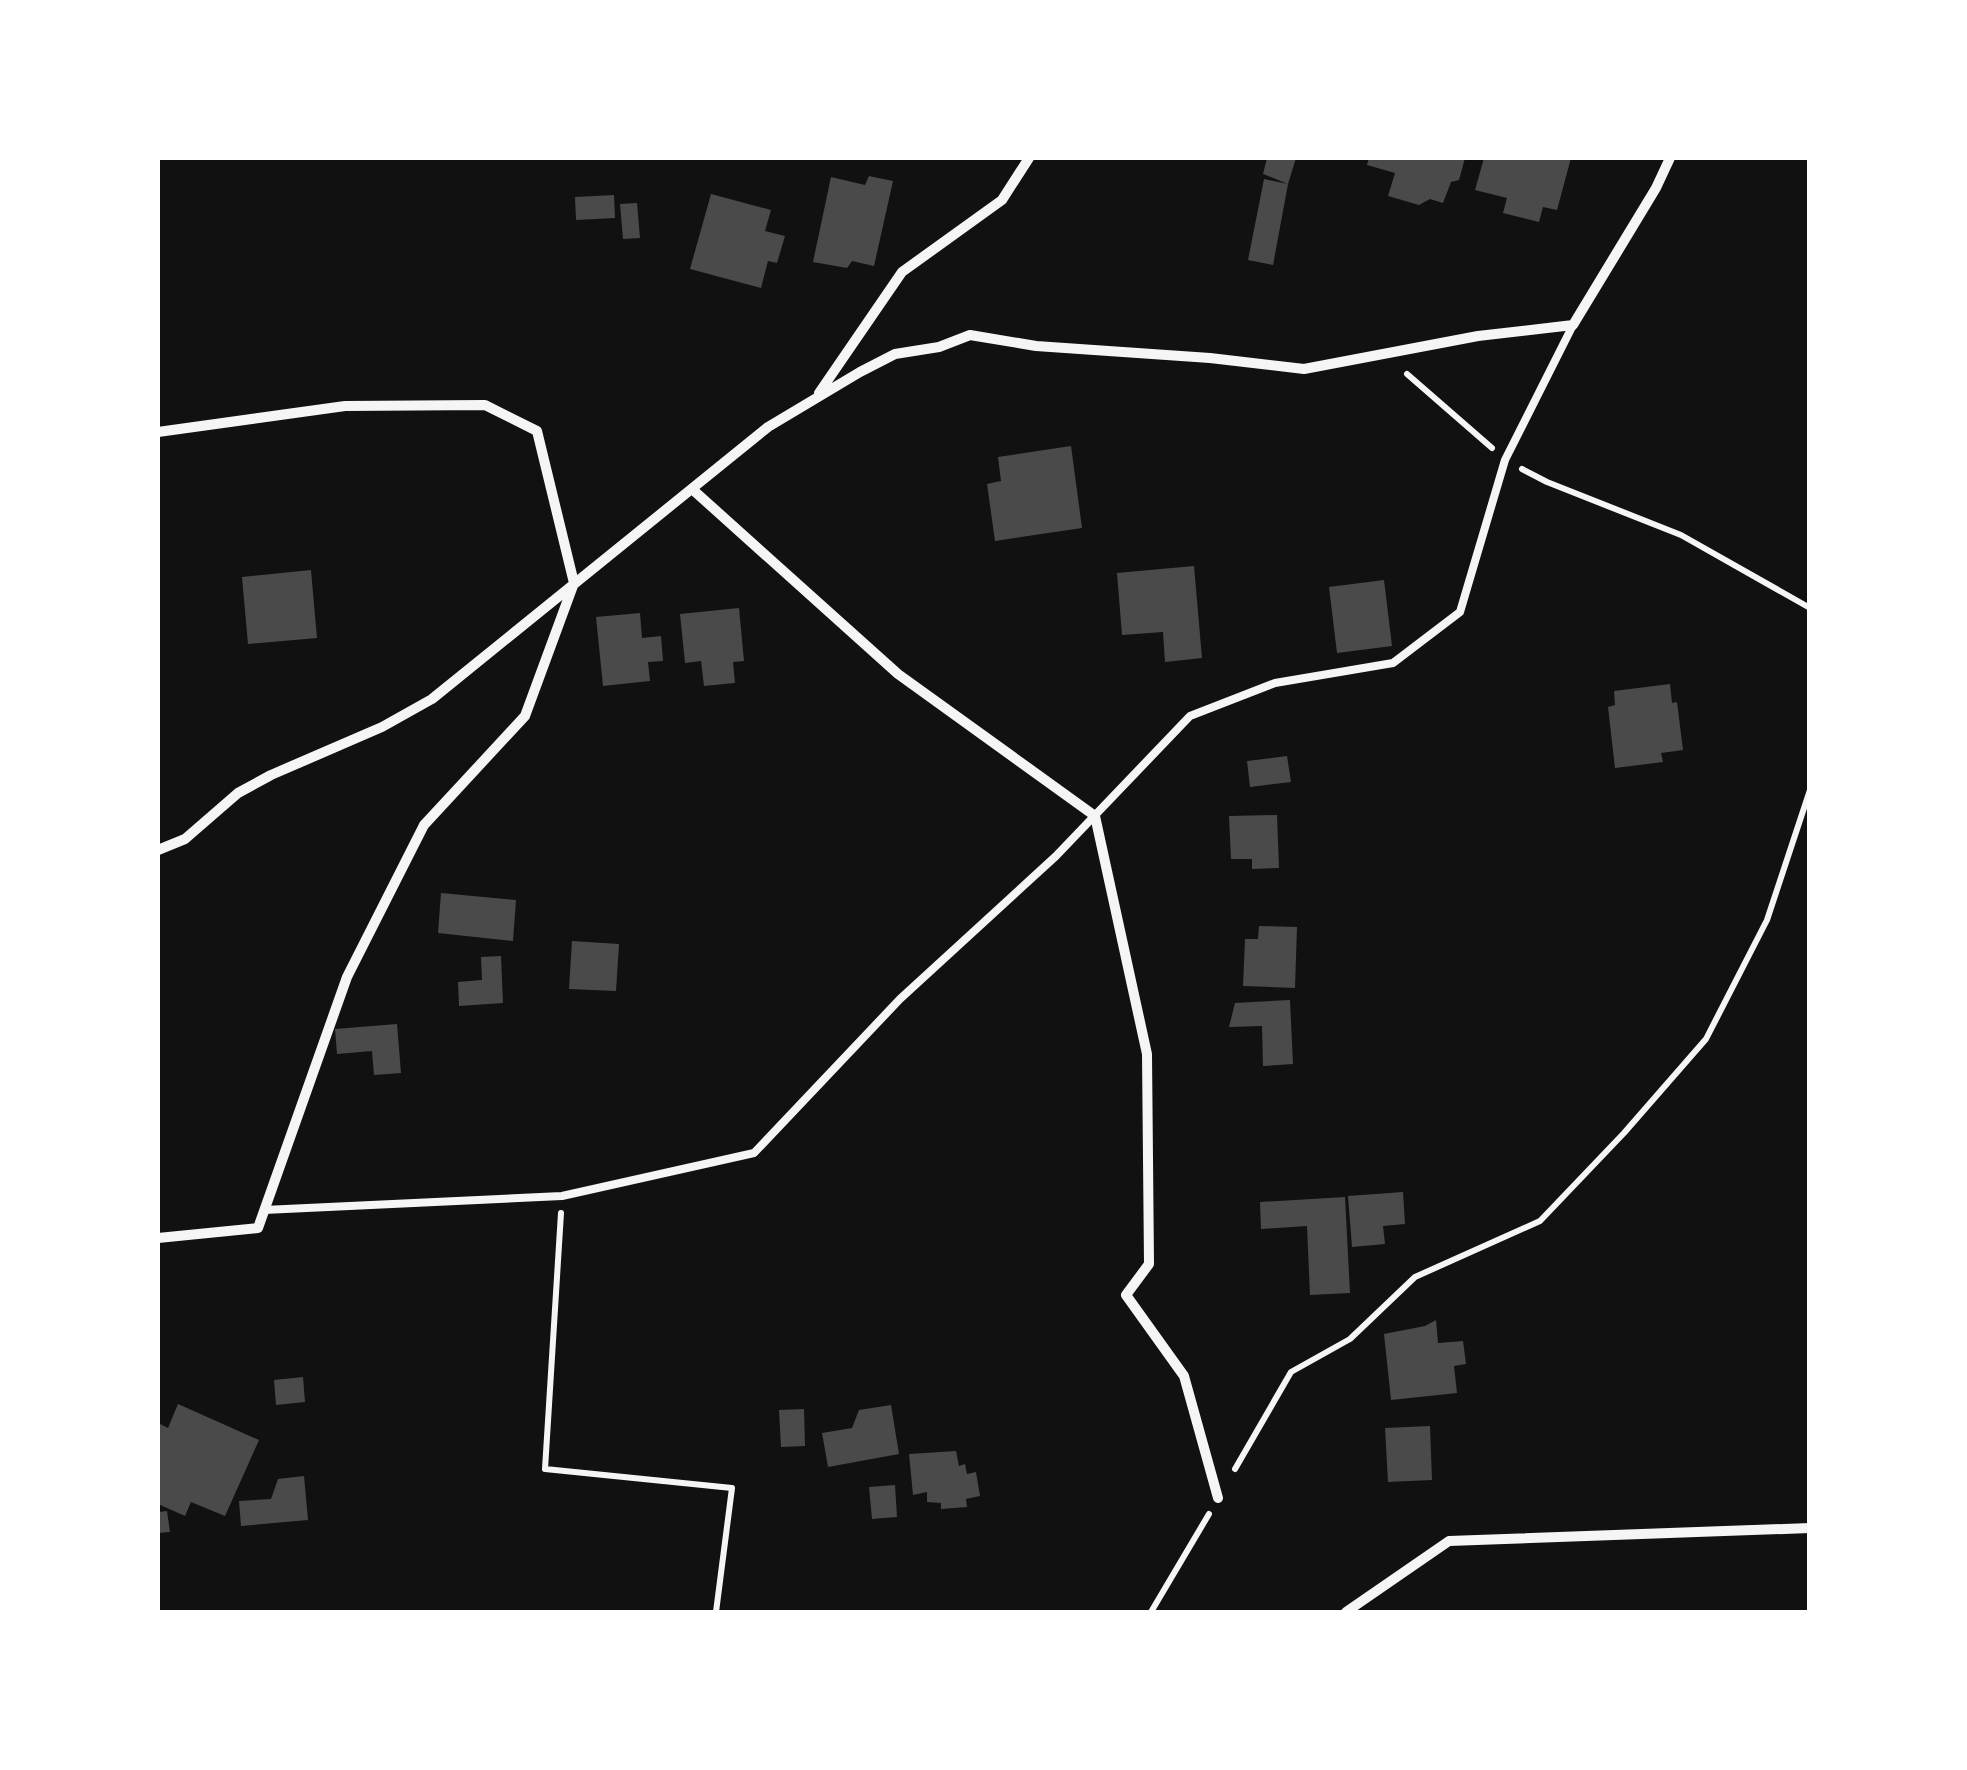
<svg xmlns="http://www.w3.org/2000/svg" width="1967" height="1770" viewBox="0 0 1967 1770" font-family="'Golos Text',sans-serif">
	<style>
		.building { fill: #4a4a4a }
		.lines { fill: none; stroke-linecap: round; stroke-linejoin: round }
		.path { stroke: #f5f5f5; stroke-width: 6 }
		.service { stroke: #f5f5f5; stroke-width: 8 }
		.minor { stroke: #f5f5f5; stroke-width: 10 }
	</style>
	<rect width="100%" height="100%" fill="#111"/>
	<path class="building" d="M1267 158H1296L1288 184 1263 174Z
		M1369 158H1465L1459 180 1451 182 1443 203 1430 199 1419 205 1388 196 1395 173 1367 165Z
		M1484 158H1571L1557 210 1543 207 1539 222 1503 213 1507 198 1475 190Z
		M869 176 893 181 874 266 852 261 847 268 813 262 831 177 865 185Z
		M1264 179 1288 184 1273 265 1248 260Z
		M711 194 771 210 765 231 785 236 777 263 768 261 761 288 690 269Z
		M614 195 615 218 576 220 575 197Z
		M637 203 640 238 623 239 620 204Z
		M1071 446 1082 528 995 541 987 484 1001 481 998 457Z
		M1194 566 1202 658 1165 662 1163 632 1122 635 1117 573Z
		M311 570 317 638 248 644 242 577Z
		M1384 580 1392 646 1337 653 1329 587Z
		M739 608 744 661 733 662 735 683 704 686 701 661 685 663 680 614Z
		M640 613 642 638 661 636 663 661 648 662 650 681 603 686 596 617Z
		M1670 684 1672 703 1677 702 1683 750 1661 753 1663 762 1615 768 1608 707 1615 705 1614 691Z
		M1287 756 1291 782 1250 787 1247 761Z
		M1277 815 1279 868 1252 869V859H1231L1229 816Z
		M441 893 516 900 513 941 438 933Z
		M1259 926 1297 927 1295 988 1243 986 1245 939H1258Z
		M572 941 619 944 616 991 569 989Z
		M501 956 503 1003 459 1006 458 982 482 980 481 957Z
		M1290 1000 1293 1064 1263 1066 1262 1026 1229 1027 1235 1003Z
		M397 1024 401 1073 374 1075 372 1051 337 1054 335 1029Z
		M1403 1192 1405 1224 1383 1226 1385 1244 1352 1247 1348 1196Z
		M1345 1197 1350 1293 1310 1295 1307 1226 1261 1229 1260 1202Z
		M1436 1320 1438 1343 1463 1341 1466 1364 1454 1366 1457 1393 1391 1400 1384 1334 1425 1326Z
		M303 1377 305 1402 276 1405 274 1380Z
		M178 1404 259 1440 225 1516 191 1502 185 1516 158 1504V1423L168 1428Z
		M891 1405 899 1454 828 1467 822 1433 852 1428 859 1410Z
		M804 1409 805 1446 781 1447 779 1410Z
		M1430 1426 1432 1480 1388 1482 1385 1428Z
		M956 1451 959 1466 965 1464 967 1474 976 1472 980 1496 966 1499 967 1507 941 1509V1503L927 1502V1492L913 1495 909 1454Z
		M304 1476 308 1520 241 1526 239 1501 271 1499 278 1479Z
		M895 1485 897 1517 872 1519 869 1487Z
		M167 1511 170 1532 158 1533V1512Z"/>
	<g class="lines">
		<path class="path" d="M1407 374 1492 448
			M1522 469 1547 482 1681 535 1810 608
			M561 1213 545 1469 732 1488 716 1612
			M1235 1469 1291 1372 1350 1339 1415 1277 1540 1221 1624 1133 1706 1039 1767 920 1810 790
			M1151 1612 1209 1514"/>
		<path class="service" d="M264 1210 562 1196 754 1153 900 999 1056 856 1190 716 1275 683 1393 663 1460 612 1505 460 1573 325"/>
		<path class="minor" d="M819 393 902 272 1002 200 1029 158
			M158 432 345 406 485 405 537 431 574 583 525 716 424 825 347 977 258 1228 158 1238
			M692 489 898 674 1095 816 1147 1054 1149 1264 1126 1295 1184 1376 1218 1498
			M158 850 185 839 238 793 271 775 382 727 432 699 768 427 860 372 895 354 939 347 970 335 1036 346 1210 358 1304 369 1478 336 1573 325 1656 188 1670 158
			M1346 1612 1449 1541 1810 1528"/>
	</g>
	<rect width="1967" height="1770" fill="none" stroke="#ffffff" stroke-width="320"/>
</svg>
